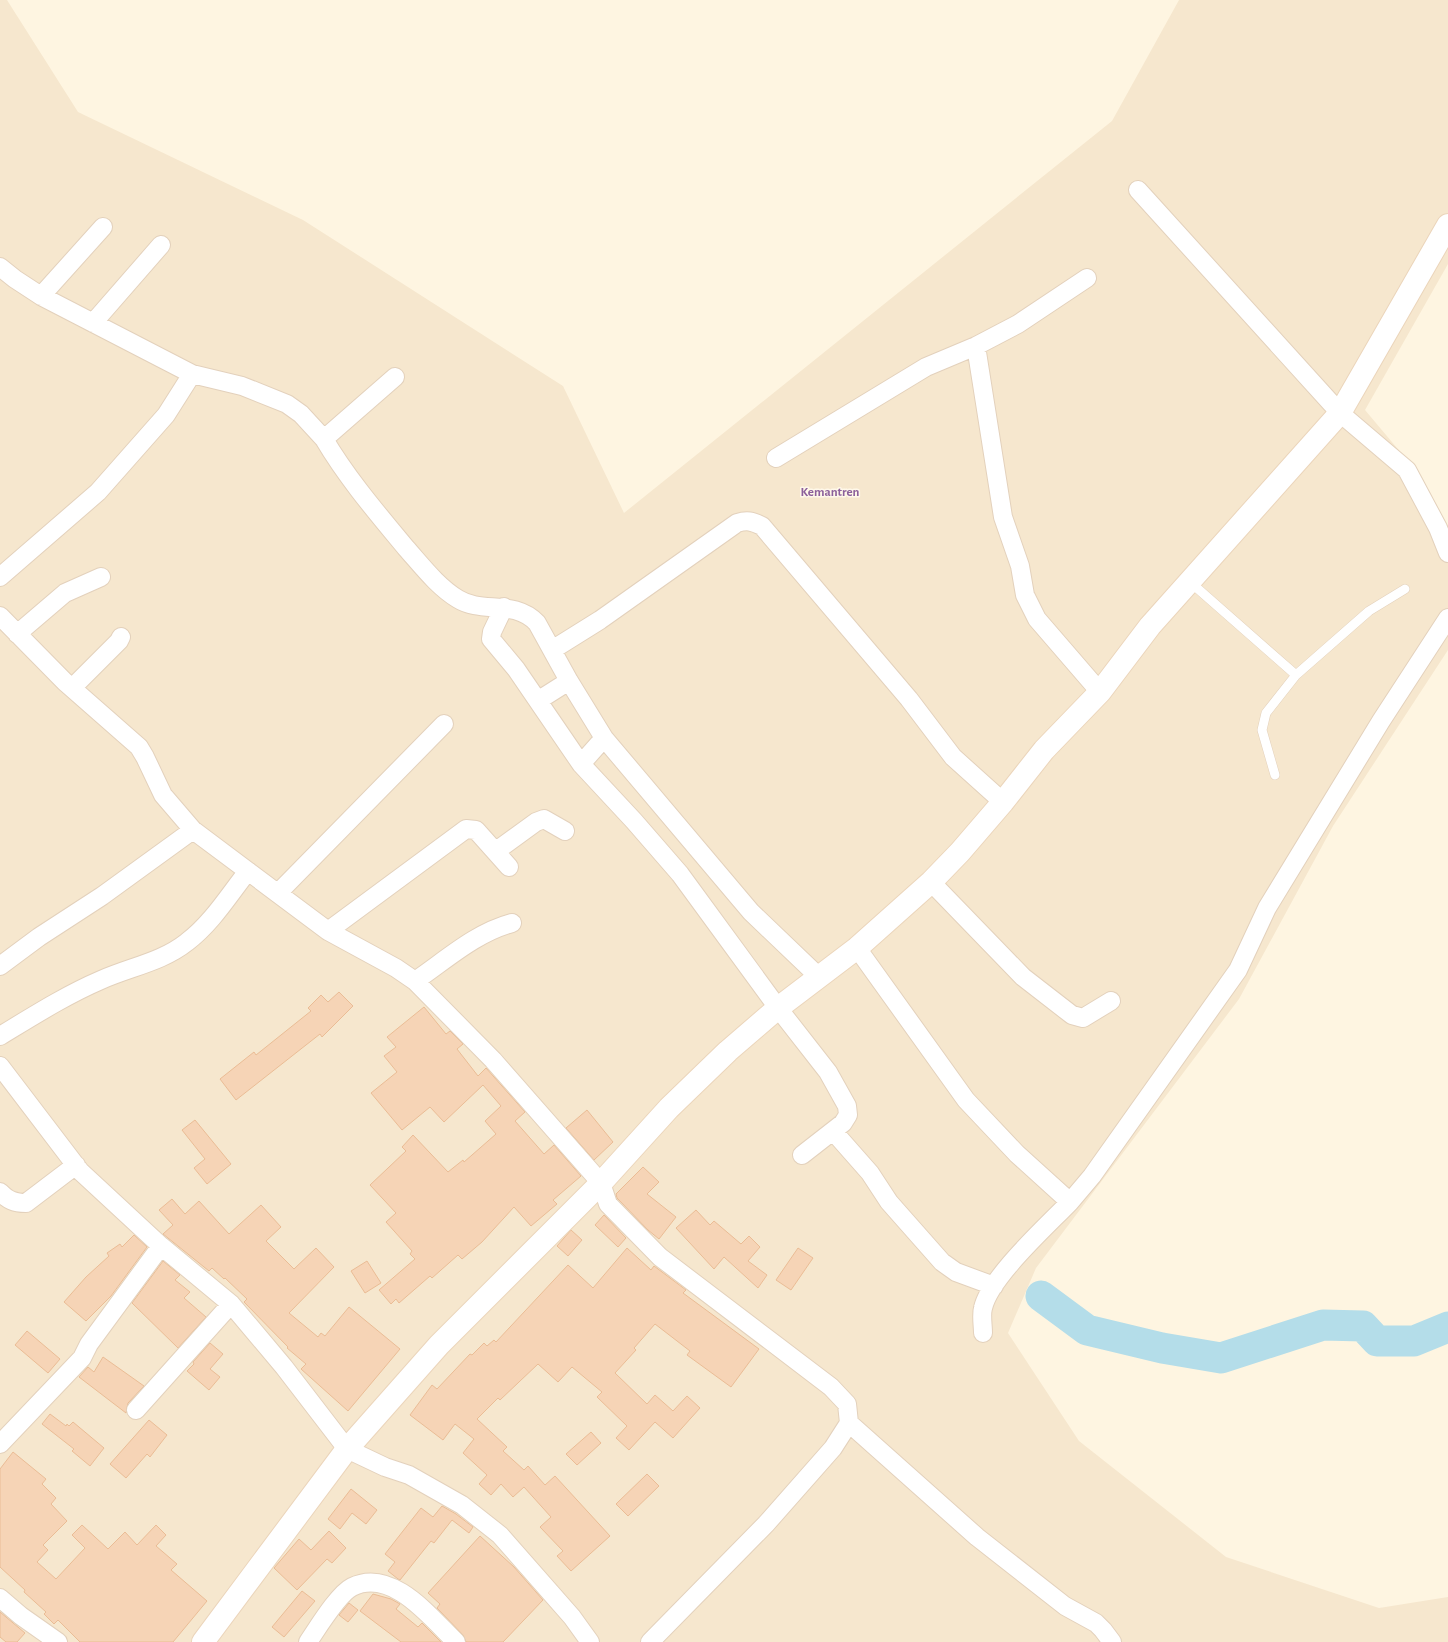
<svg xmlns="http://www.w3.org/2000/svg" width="1448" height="1642" viewBox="0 0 1448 1642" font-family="'Alegreya Sans',sans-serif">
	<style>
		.residential { fill: #f6e7ce }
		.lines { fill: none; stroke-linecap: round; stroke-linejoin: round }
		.river { stroke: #b4dde9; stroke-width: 31 }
		.building { fill: #f6d4b6; stroke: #eabc95 }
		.lane-casing { stroke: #e3d1bc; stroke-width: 10 }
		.street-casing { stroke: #e3d1bc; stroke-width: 20 }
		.secondary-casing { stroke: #ebd5bb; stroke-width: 24 }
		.lane { stroke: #fff; stroke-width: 9 }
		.street { stroke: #fff; stroke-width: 18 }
		.secondary { stroke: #fff; stroke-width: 22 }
		.labels { text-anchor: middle; stroke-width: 3; stroke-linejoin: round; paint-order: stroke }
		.quarter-label { font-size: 13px; font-weight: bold; fill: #8c609b; stroke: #fff8e9 }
	</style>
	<rect width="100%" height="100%" fill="#fef5e1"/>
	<path class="residential" d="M0 0H7L78 112 303 220 563 386 624 513 1112 121 1179 0H1448V264L1365 410 1418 473 1448 533V650L1333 826 1239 999 1036 1268 1008 1333 1079 1441 1226 1557 1379 1608 1448 1597V1642H0Z"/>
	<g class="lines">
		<path class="river" d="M1041 1296 1087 1330 1162 1348 1221 1358 1323 1325 1363 1326 1377 1341H1414L1448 1327"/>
	</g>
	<path class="building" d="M339 992 353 1006 322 1037 320 1034 236 1100 220 1079 254 1052 256 1055 311 1011 308 1008 321 995 328 1002Z
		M424 1007 446 1034 450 1031 463 1044 457 1049 478 1076 486 1068 525 1112 515 1121 544 1154 554 1145 581 1176 553 1200 557 1204 531 1226 514 1207 482 1242 462 1259 458 1255 432 1278 430 1276 399 1303 396 1299 391 1304 379 1290 415 1259 410 1254 412 1251 386 1222 396 1213 370 1185 406 1151 402 1147 413 1135 448 1172 463 1160 464 1162 496 1134 485 1121 501 1106 483 1085 444 1122 430 1107 402 1130 371 1093 397 1072 384 1056 396 1047 387 1037Z
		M587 1110 613 1142 594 1160 566 1128Z
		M195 1120 231 1164 207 1184 194 1168 205 1159 182 1130Z
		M643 1167 659 1182 647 1194 676 1217 659 1239 648 1230 617 1198 616 1194Z
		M172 1199 185 1214 199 1201 229 1234 261 1205 281 1227 266 1241 294 1269 316 1248 334 1267 289 1313 318 1337 321 1333 325 1336 349 1307 400 1349 348 1411 301 1369 306 1364 287 1348 288 1347 244 1302 247 1299 225 1278 224 1279 212 1268 209 1271 163 1234 173 1225 159 1210Z
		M696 1210 710 1225 714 1221 741 1244 749 1236 760 1247 748 1261 767 1275 758 1288 724 1257 714 1269 676 1228Z
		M604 1215 626 1238 618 1247 595 1225Z
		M571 1230 582 1240 568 1256 557 1246Z
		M134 1235 147 1247 111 1296 86 1321 64 1302 86 1277 109 1256 107 1253 120 1244 122 1247Z
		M627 1248 651 1270 654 1266 686 1290 683 1293 759 1349 731 1387 687 1355 690 1351 655 1324 634 1348 636 1350 615 1373 647 1404 655 1395 673 1411 687 1396 700 1408 673 1438 655 1422 629 1450 616 1438 627 1426 597 1397 602 1392 572 1367 558 1382 538 1364 500 1400 498 1398 477 1419 507 1447 503 1451 524 1470 528 1466 545 1485 555 1476 610 1536 571 1571 557 1556 563 1551 540 1527 551 1517 524 1487 513 1497 501 1484 491 1495 479 1484 487 1475 463 1453 474 1439 455 1424 443 1440 410 1415 432 1385 437 1389 470 1354 472 1355 484 1343 487 1346 494 1340 496 1342 568 1265 593 1288Z
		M798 1248 813 1258 791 1290 776 1280Z
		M163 1261 180 1275 175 1280 190 1292 184 1298 206 1317 178 1348 132 1303Z
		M367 1261 381 1283 365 1293 351 1271Z
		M27 1331 60 1359 48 1373 15 1345Z
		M210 1343 223 1354 210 1369 220 1377 209 1390 187 1371 194 1364 193 1362Z
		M103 1357 144 1386 128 1403 126 1413 79 1377 88 1367 94 1372Z
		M50 1414 66 1426 67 1424 69 1426 73 1422 104 1448 90 1466 72 1451 74 1449 42 1424Z
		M149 1420 167 1435 150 1457 147 1454 126 1478 110 1464Z
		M591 1432 601 1443 577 1465 566 1454Z
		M13 1452 46 1479 42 1484 56 1498 51 1504 67 1521 43 1545 48 1550 37 1562 56 1579 85 1548 72 1535 82 1525 108 1549 125 1532 137 1545 156 1525 166 1535 156 1546 177 1564 171 1570 207 1601 173 1642H80L58 1620 54 1624 44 1614 46 1612 24 1592 25 1590 0 1567V1469Z
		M647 1474 659 1486 628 1516 616 1504Z
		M351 1489 377 1510 366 1524 352 1513 340 1529 328 1519Z
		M442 1506 456 1514 473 1527 469 1533 452 1520 434 1543 431 1541 400 1580 398 1579 388 1571 395 1562 385 1554 421 1508 433 1517Z
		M329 1531 346 1548 332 1563 327 1559 297 1590 274 1568 299 1539 311 1550Z
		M480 1536 514 1567 543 1600 503 1642H466L463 1635 437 1608 440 1604 428 1593Z
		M302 1591 315 1601 284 1637 272 1627Z
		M373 1594 391 1599 400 1604 396 1609 418 1627 422 1623 441 1642H401L360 1611Z
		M349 1603 358 1610 348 1622 339 1615Z
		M0 1612 25 1633 17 1642H6L0 1637Z"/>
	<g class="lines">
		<defs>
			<path id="lane" d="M1189 581 1296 675
				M1275 775 1262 730 1266 713 1296 675 1369 611 1405 589"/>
			<path id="street" d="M1138 190 1340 413 1407 470 1438 528 1448 553
				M0 267 15 279 41 296 192 374 242 386 287 404 301 414 324 439
				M41 296 103 227
				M93 323 161 245
				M976 346 1003 517 1020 566 1025 595 1037 619 1100 692
				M395 377 324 439C347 478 377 513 406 548 422 566 438 587 458 599 482 614 514 599 537 623L569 681 604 738 751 912 819 977
				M776 458 926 367 976 346 1018 324 1087 278
				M0 577 98 492 166 415 192 374
				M504 607 492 632 491 639 516 669 581 764 634 821 680 874 778 1008 828 1072 847 1106 848 1115 843 1123 802 1155
				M0 616 65 682 139 747 145 757 163 795 193 830 328 931 396 968 415 981 493 1060 601 1183 608 1204 660 1257 831 1387 847 1404 849 1423 833 1448 766 1524 650 1642
				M17 634 65 593 101 577
				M552 650 600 620 737 523C747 520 752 521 762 526L909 699 953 757 1003 802
				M72 688 119 641 121 637
				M539 700 569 681
				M581 764 604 738
				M496 851 536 822 544 819 565 831
				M931 882 1023 977 1072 1015 1083 1018 1111 1001
				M278 893 444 724
				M328 931 466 829 476 830 509 867
				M857 948 966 1100 1017 1154 1070 1202 1092 1176 1238 970 1267 908 1381 721 1448 618
				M0 966 39 937 102 896 193 830
				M415 981C446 960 475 933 512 923
				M0 1036C33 1016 66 995 101 980 130 967 162 962 187 942 212 923 229 895 248 871
				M0 1066 80 1171 161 1246 231 1304 284 1367 347 1449 385 1467 409 1475 462 1505 500 1535 572 1617 590 1642
				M833 1131 870 1173 889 1202 942 1262 956 1272 994 1286
				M0 1192C8 1200 14 1203 26 1203L76 1165
				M983 1333C983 1325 981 1315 983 1308 990 1277 1047 1226 1070 1202
				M136 1410 231 1304
				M849 1423 977 1537 1065 1606 1096 1623 1103 1630 1112 1642
				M0 1444 82 1358 89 1344 161 1246
				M0 1598 21 1616 58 1642
				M308 1642C317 1629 338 1594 352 1587 392 1567 431 1618 456 1642"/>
			<path id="secondary" d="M203 1642 347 1449 439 1345 601 1183 669 1108 728 1051 778 1008 857 948 931 882 960 852 1003 802 1044 750 1100 692 1150 626 1340 413 1448 225"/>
		</defs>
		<use href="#lane" class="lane-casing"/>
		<use href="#street" class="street-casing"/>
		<use href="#secondary" class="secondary-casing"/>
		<use href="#lane" class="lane"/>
		<use href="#street" class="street"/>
		<use href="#secondary" class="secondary"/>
	</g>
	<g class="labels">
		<g class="quarter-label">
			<text x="830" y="496">Kemantren</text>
		</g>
	</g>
</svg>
